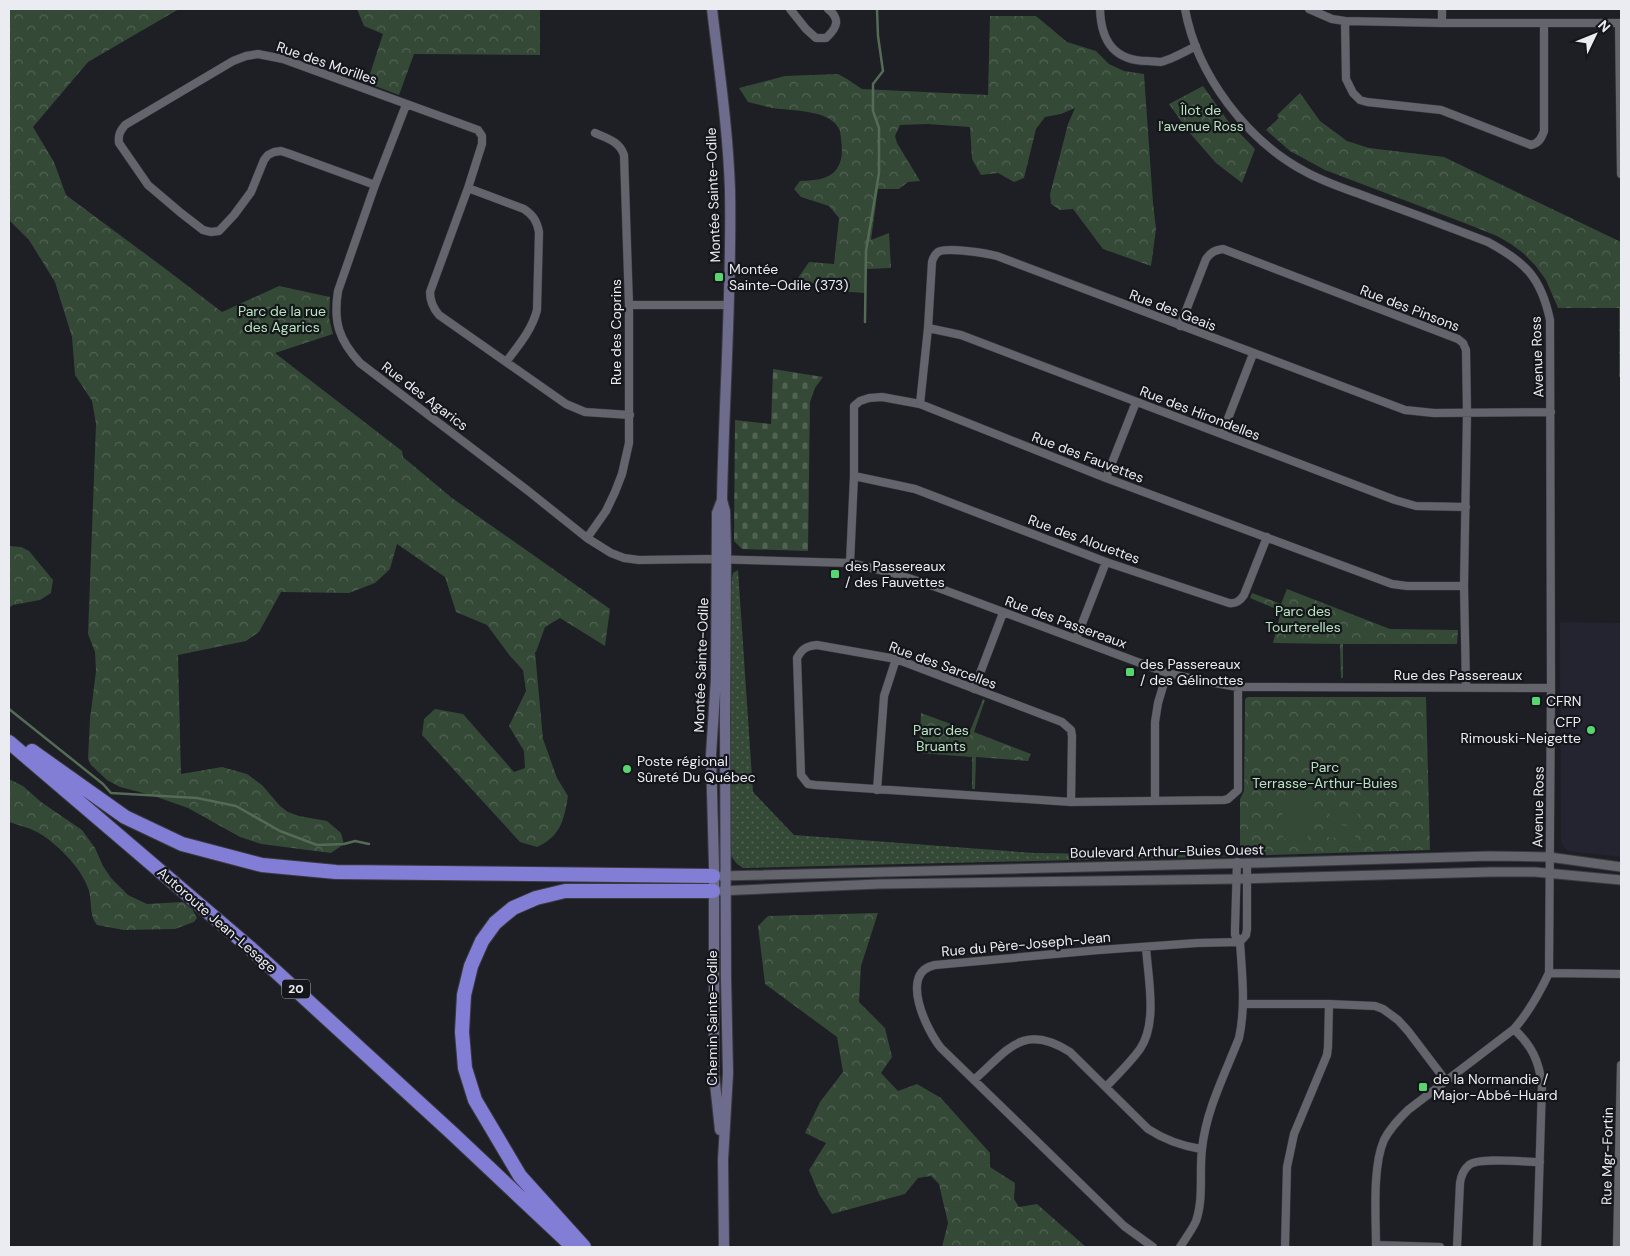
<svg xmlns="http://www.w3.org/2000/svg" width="1630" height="1256" viewBox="0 0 1630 1256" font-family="'DM Sans',sans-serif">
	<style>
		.built { fill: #242431 }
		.grass { fill: url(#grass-dots) }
		.forest { fill: url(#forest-crowns) }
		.cemetery { fill: url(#cemetery-stones) }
		.garden { fill: #354937 }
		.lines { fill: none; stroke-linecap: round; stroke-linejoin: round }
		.stream { stroke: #546b56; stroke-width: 2.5 }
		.minor-casing { stroke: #3a3a40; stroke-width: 9 }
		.tertiary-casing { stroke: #3a3a40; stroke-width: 11 }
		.secondary-casing { stroke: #3a3a40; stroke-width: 12 }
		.motorway-casing { stroke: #3a3a40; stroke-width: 16 }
		.minor { stroke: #63646c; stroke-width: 8 }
		.tertiary { stroke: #63646c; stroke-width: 9 }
		.secondary { stroke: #6d6c8c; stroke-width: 10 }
		.motorway { stroke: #837ed5; stroke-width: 14 }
		.poi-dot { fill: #57d670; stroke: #15151c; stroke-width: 2 }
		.labels { text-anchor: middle; stroke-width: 4.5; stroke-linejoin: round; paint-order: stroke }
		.shield { fill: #15151c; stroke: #abacb1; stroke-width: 1 }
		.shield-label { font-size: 12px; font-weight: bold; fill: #ebecf1 }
		.street-label { font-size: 14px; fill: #ebecf1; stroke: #15151c }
		.park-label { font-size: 14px; fill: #b7e4bc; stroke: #15151c }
		.poi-label { font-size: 14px; fill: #ebecf1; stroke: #15151c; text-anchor: start }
	</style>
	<defs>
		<pattern id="grass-dots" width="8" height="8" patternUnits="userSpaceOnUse" patternTransform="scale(1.25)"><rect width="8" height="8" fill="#354937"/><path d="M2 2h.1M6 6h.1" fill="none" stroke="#526354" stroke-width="1.8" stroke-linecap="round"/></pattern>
		<pattern id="forest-crowns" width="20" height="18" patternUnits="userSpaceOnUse" patternTransform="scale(1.25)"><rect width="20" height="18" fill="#354937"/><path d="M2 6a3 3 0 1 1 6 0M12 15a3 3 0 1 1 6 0" fill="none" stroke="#526354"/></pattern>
		<pattern id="cemetery-stones" width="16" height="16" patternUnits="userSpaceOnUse" patternTransform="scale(1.25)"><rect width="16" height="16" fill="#354937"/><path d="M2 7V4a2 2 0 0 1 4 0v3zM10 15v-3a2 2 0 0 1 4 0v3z" fill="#526354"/></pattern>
	</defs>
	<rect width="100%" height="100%" fill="#1e1e25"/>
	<path class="built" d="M1560 622 1621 623V857L1569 851 1565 849 1561 842Z"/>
	<path class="grass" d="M738 570 753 792 794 835 1034 853 1240 856 743 868 737 864 731 856 729 583H731L733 573Z"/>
	<path class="forest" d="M9 9H179L88 62 33 127 54 162 66 195 167 270 222 312 279 286 330 297 329 318 333 334 275 353 402 451 403 457 452 498 610 609 605 646 560 618 545 627 536 652H535L543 739 557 778 568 796C564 820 561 836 537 847L520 842 422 735 424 719 435 709 463 714 514 772 525 768 524 751 509 726 526 691 523 670 510 656 487 625 456 612 445 577 397 544 390 569 375 583 349 593 281 592 259 632 246 641 178 655 181 774 222 767 247 774 262 785 280 806 288 812 299 816 327 821 341 833 344 844 331 853 261 844 240 837 188 808 151 795 120 787 107 780 91 765 88 759 90 719 96 671 95 652 88 634 96 424 92 401 75 375 72 337 55 282 29 240 9 220Z
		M357 9H540V55L414 54 399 95 367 83 383 34 364 26Z
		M990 16H1036L1067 42 1096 51 1109 64 1124 71 1144 74 1153 203 1156 229 1151 266 1103 249 1073 209 1060 210 1051 204 1050 194 1068 124 1075 108 1061 114 1045 117 1036 129 1024 178 1014 182 998 173 981 175 972 159 970 127 927 124 900 125 895 136 897 143 920 181 908 182 899 189H878L871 240 889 233 891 268 866 269 865 293 837 291 798 278 809 262 834 264 839 218 829 206 801 197 794 189 800 181C817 180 836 180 841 159 843 151 841 139 840 131 832 109 791 111 772 108 764 106 756 104 748 102L739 88 785 76 838 74 847 79 862 89 988 95Z
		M1203 86 1228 121 1255 149 1242 183 1216 163 1188 131 1169 104Z
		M1300 93 1320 121 1347 141 1369 148 1444 157 1621 242V377H1619V308H1558L1546 280 1535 265 1523 253 1511 244 1497 236 1467 224 1325 170 1290 151 1266 130 1279 118 1277 115Z
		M9 546 21 547 29 551 53 580 51 593 40 600 13 605 9 608Z
		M1287 589 1390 629 1458 630 1457 644H1343V678H1341L1340 644 1273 643 1281 611 1250 598 1252 593 1281 604Z
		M1248 697H1426L1430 850 1240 856V799L1244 791 1245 700 1246 698Z
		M983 699 985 700 974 732 1031 754 1028 761 976 757 975 789H972V757L919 753 921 713 970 731Z
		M9 779 23 786 41 802 82 830 95 848 103 866 111 878 128 895 147 904 183 902 192 909 197 918 194 922 175 929 124 930 97 925C89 915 92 903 89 891 83 869 55 841 35 831 27 827 17 825 9 822Z
		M878 913 861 966 859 1002 885 1028 892 1057 881 1073 898 1091 917 1084 941 1098 990 1153V1167L1015 1183 1014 1199 1019 1207 1037 1204 1086 1247H942L948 1223 939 1184 931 1176 918 1178 905 1194 832 1214 819 1194 809 1170 826 1143 805 1133 820 1102 843 1072 837 1037 765 984 758 926 768 916Z"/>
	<path class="cemetery" d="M773 369 823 377 815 388 810 402 808 551 742 549 734 541 735 420 771 424Z"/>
	<path class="garden" d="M1294 776 1311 778 1316 786 1309 833 1307 838 1303 842 1284 839 1280 831 1287 783 1290 777Z
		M1330 809 1358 811 1356 824 1329 822Z
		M1329 824 1356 827 1355 840 1328 837Z"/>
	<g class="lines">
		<path class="stream" d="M865 322 866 251 879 173V128L873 111V84L883 71 878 36 877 9
			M9 709 103 784 111 793 197 798 236 806 280 831 317 845 344 844 355 841 369 844"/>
		<defs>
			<path id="minor" d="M790 9 806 29 816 38H826C837 28 841 19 828 9
				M1100 9C1101 41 1114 61 1148 61 1152 61 1157 62 1160 62 1171 60 1186 51 1196 46
				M1185 9C1197 75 1247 141 1306 172 1326 183 1349 190 1370 198 1409 212 1449 227 1488 242 1525 262 1541 277 1550 320L1551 688 1549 973C1539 994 1529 1012 1514 1029L1408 1110C1399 1119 1390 1128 1384 1140 1372 1167 1376 1217 1376 1247
				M1309 9 1332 19 1345 21 1442 23H1621
				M1442 9V23
				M1345 21 1346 79 1353 93 1360 100 1367 102 1441 110 1531 145C1539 143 1541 139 1544 131V23
				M1619 23 1621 174
				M406 105 375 185 338 291C333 322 339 340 360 363L527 490 587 538 611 553 624 558 639 560 708 559 850 563 893 573 936 587 1167 673 1203 681 1238 687 1551 688
				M375 185 290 154 281 151 274 152 268 155 264 160 251 192 234 215 219 231 211 232 203 230 181 213 148 185 119 143C118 135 120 131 125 125L233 61 246 56 258 54 283 59 478 130 482 136V144L468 188 430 292C430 301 433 308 439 315L566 404 585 412 630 415
				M468 188 524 209C533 215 537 221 539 232L537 310C532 330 518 346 506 362
				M629 305H729
				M1180 326 1206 259C1211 252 1215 250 1223 249L1458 339 1463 343 1466 350 1467 413 1464 586 1466 687
				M928 328 961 335 1395 500 1416 506 1466 507
				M920 404 928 328 932 262C933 258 934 255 938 252 946 247 986 253 997 256L1405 410 1434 413 1551 412
				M1222 434 1253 354
				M854 476 915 489 1106 562 1229 603C1236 604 1240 601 1244 595L1267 537
				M1106 478 1136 402
				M587 538 606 511 615 492 622 474 629 443V305L624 155C619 141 608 139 595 133
				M850 563 854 476V406L860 401 869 398 882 397 920 404 1106 478 1392 584 1407 586H1464
				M1076 639 1106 562
				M974 689 1003 613
				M877 790 884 696 896 659
				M1155 800V722L1158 703 1167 673
				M1071 802 1072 736 1071 730 1062 722 896 659 817 645C806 646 802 649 797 658L801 775 808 784 815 785 1071 802 1224 800 1228 799 1238 790V687
				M1240 942 1246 935 1247 929V863
				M1549 973 1621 974
				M1244 1004H1329L1375 1006 1383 1009 1398 1020 1408 1031 1446 1081
				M1514 1029C1532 1046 1539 1061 1542 1085L1537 1247
				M974 1080C1008 1050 1023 1022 1070 1052L1148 1129C1165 1140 1182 1146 1201 1149
				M1106 1087C1117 1075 1130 1063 1140 1049 1158 1023 1148 978 1146 947
				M1376 1245 1440 1247
				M1153 1247 1124 1226 941 1048C927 1031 898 972 935 965L1099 950 1197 943 1240 942
				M1180 1247C1185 1239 1192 1230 1196 1221 1204 1198 1199 1173 1202 1149 1206 1110 1225 1074 1239 1038 1246 1006 1242 974 1240 942L1235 935V929L1237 862
				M1285 1247 1287 1167 1294 1134 1327 1055 1328 1047 1329 1004
				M1457 1247 1460 1183C1461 1176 1463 1170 1469 1165 1479 1157 1525 1162 1540 1162
				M1617 1247 1621 1065"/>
			<path id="tertiary" d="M720 876 1254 863 1489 856 1549 857 1621 867
				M719 891 879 884 1237 879 1491 872H1535L1621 880"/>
			<path id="secondary" d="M712 9C719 69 728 129 730 190 732 293 724 396 722 500L725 511 726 550 725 717 726 978 728 1073 723 1160 724 1247
				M720 1130 714 1074V865L711 755 716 678 717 513 722 500"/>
			<path id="motorway" d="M9 742 249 947 452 1133 573 1247
				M32 751 125 817 182 844 262 865 336 872 713 876
				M584 1247 520 1176 475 1100 465 1068 462 1032 464 995 471 966 482 941 495 923 513 908 536 898 565 891H713"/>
		</defs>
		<use href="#minor" class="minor-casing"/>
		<use href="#tertiary" class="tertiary-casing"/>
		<use href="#secondary" class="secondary-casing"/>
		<use href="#motorway" class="motorway-casing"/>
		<use href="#minor" class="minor"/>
		<use href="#tertiary" class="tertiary"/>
		<use href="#secondary" class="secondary"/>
		<use href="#motorway" class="motorway"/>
	</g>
	<g class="poi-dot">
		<rect x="714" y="272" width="10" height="10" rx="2.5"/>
		<rect x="830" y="569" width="10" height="10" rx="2.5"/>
		<rect x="1125" y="667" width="10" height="10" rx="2.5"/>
		<rect x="1531" y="696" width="10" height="10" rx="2.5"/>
		<circle cx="1591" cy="730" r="5"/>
		<circle cx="627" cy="769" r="5"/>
		<rect x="1418" y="1082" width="10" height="10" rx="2.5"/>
	</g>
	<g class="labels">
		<rect class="shield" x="282" y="979.5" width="28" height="19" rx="4"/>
		<g class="shield-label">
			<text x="296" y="993">20</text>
		</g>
		<g class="street-label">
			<text transform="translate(327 63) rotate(19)" y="5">Rue des Morilles</text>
			<text transform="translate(713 195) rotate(-92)" y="5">Montée Sainte-Odile</text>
			<text transform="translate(1410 308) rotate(21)" y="5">Rue des Pinsons</text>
			<text transform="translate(1173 310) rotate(21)" y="5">Rue des Geais</text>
			<text transform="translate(616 332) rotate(-90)" y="5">Rue des Coprins</text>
			<text transform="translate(1537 357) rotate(-92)" y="5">Avenue Ross</text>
			<text transform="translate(425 396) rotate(37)" y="5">Rue des Agarics</text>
			<text transform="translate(1200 413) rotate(21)" y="5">Rue des Hirondelles</text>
			<text transform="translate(1088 457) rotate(21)" y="5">Rue des Fauvettes</text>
			<text transform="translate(1084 539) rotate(20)" y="5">Rue des Alouettes</text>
			<text transform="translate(1066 622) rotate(20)" y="5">Rue des Passereaux</text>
			<text transform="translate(701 665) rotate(-88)" y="5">Montée Sainte-Odile</text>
			<text transform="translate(943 665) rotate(20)" y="5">Rue des Sarcelles</text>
			<text x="1458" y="680">Rue des Passereaux</text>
			<text transform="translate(1538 807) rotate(-89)" y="5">Avenue Ross</text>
			<text transform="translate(1167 851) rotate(-1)" y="5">Boulevard Arthur-Buies Ouest</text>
			<text transform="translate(217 920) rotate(41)" y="5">Autoroute Jean-Lesage</text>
			<text transform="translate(1026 944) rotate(-5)" y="5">Rue du Père-Joseph-Jean</text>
			<text transform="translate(712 1018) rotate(-90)" y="5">Chemin Sainte-Odile</text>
			<text transform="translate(1607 1156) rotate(-89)" y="5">Rue Mgr-Fortin</text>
		</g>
		<g class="park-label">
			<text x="1201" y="115">Îlot de<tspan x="1201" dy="16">l'avenue Ross</tspan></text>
			<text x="282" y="316">Parc de la rue<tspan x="282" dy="16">des Agarics</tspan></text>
			<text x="1303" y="616">Parc des<tspan x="1303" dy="16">Tourterelles</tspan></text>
			<text x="941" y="735">Parc des<tspan x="941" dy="16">Bruants</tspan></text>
			<text x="1325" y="772">Parc<tspan x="1325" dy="16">Terrasse-Arthur-Buies</tspan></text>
		</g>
		<g class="poi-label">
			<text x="729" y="274">Montée<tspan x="729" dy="16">Sainte-Odile (373)</tspan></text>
			<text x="845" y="571">des Passereaux<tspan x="845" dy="16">/ des Fauvettes</tspan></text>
			<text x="1140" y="669">des Passereaux<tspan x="1140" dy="16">/ des Gélinottes</tspan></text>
			<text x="1546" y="706">CFRN</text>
			<text x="1581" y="727" text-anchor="end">CFP<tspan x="1581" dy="16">Rimouski-Neigette</tspan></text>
			<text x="637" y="766">Poste régional<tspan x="637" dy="16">Sûreté Du Québec</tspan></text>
			<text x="1433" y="1084">de la Normandie /<tspan x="1433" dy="16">Major-Abbé-Huard</tspan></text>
		</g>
	</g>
	<rect width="1630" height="1256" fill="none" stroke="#ebecf1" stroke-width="20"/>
	<g transform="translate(1595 35) rotate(47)" stroke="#15151c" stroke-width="4" paint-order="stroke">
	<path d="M0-4L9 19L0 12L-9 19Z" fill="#ebecf1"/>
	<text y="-8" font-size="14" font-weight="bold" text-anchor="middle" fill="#ebecf1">N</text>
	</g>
</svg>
